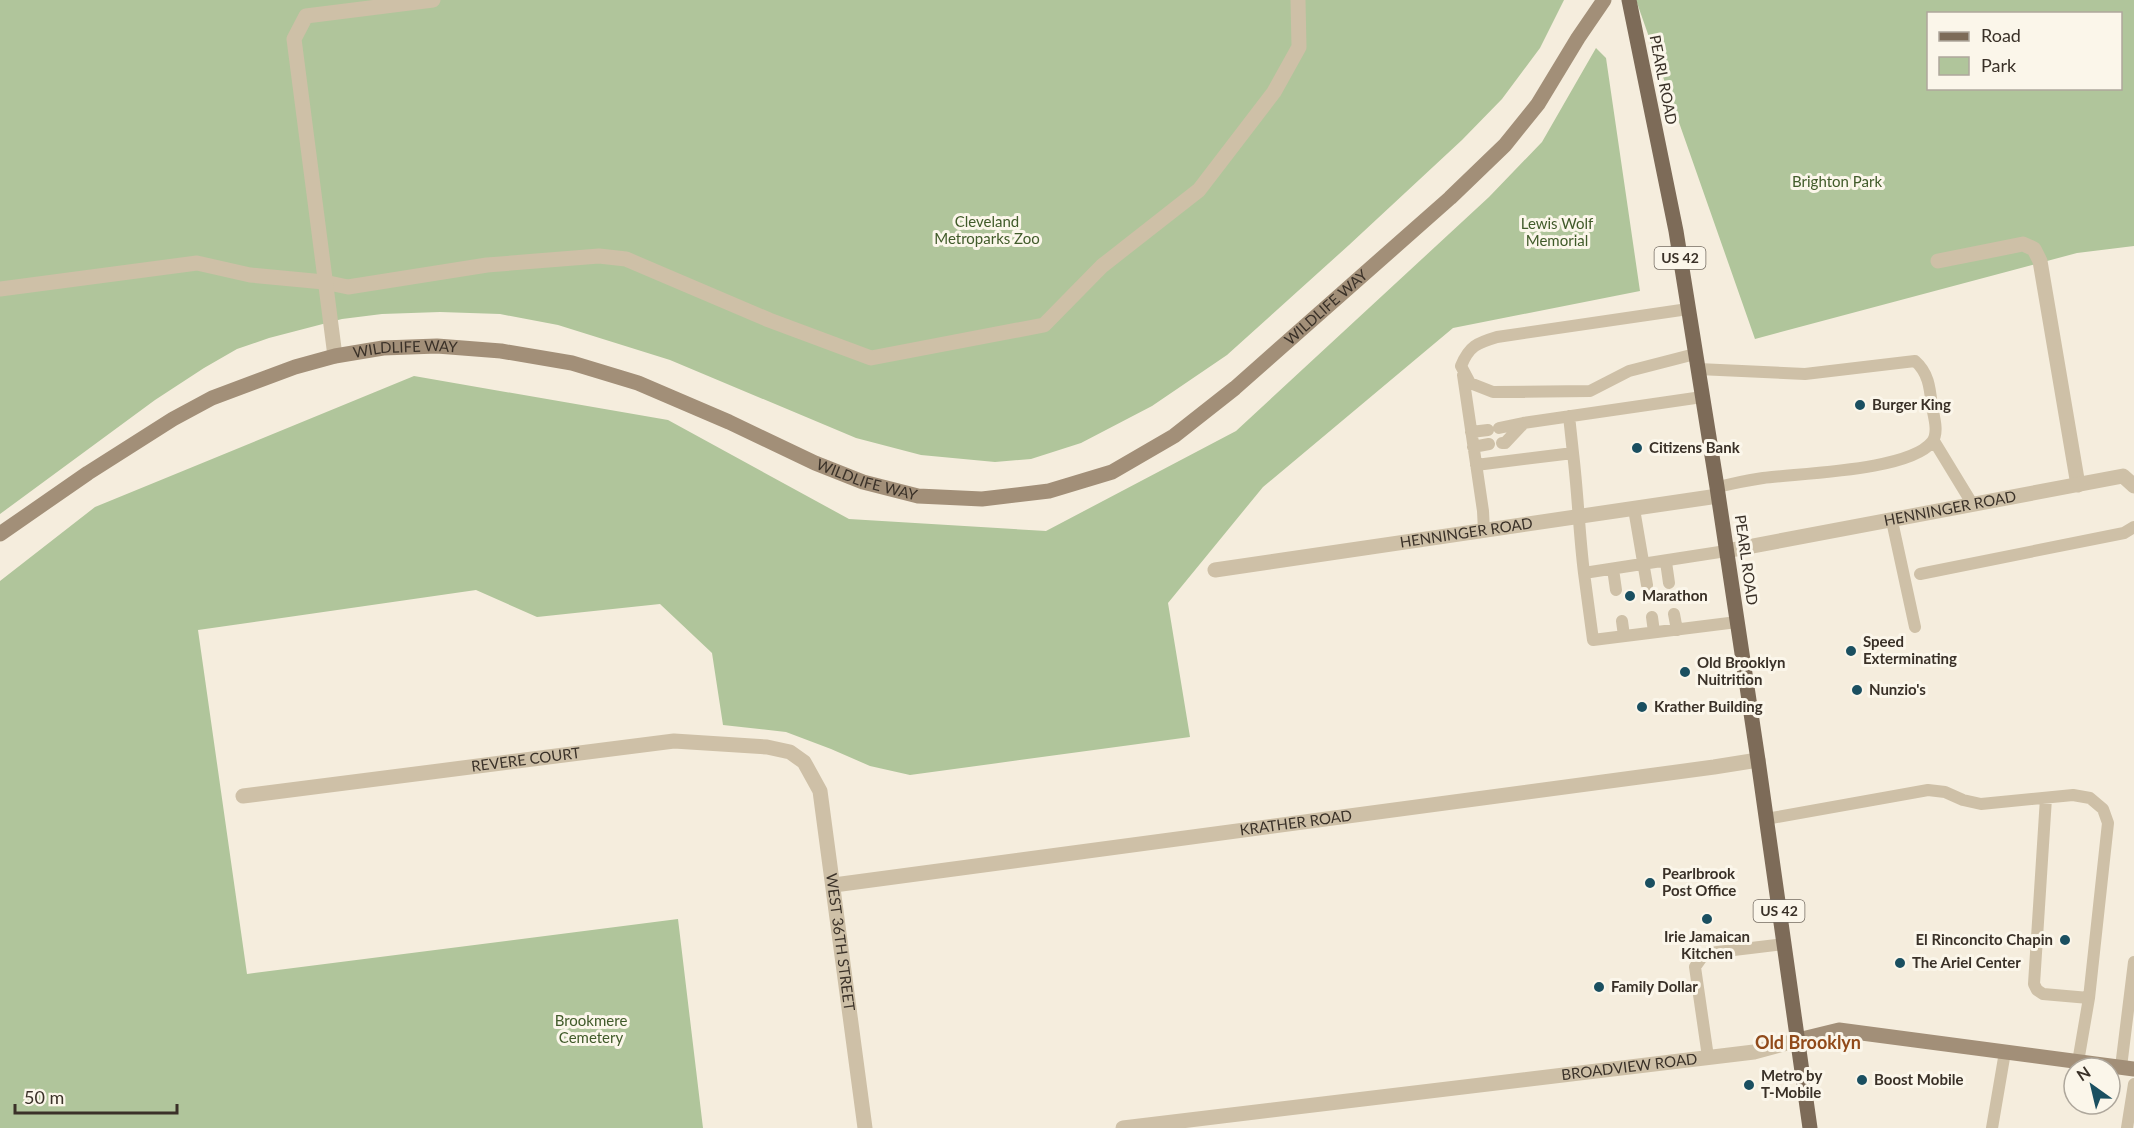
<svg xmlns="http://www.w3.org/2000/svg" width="2134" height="1128" viewBox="0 0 2134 1128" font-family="Lato,sans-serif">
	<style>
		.green { fill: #b0c59b; fill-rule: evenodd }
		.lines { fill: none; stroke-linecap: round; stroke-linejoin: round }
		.lane { stroke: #cec0a7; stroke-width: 12 }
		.street { stroke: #cec0a7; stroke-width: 15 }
		.secondary { stroke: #a28f78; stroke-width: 15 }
		.primary { stroke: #7d6b58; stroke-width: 15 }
		.poi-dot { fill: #1a4f60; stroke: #fbf6ea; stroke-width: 2 }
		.labels { text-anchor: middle; stroke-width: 6; stroke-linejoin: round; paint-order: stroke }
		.shield { fill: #fbf6ea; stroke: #746c62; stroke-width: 1.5 }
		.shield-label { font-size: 14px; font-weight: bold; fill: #3a3128 }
		.street-label { font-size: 15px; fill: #3a3128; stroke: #fbf6ea }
		.park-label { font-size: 15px; fill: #415b2a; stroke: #fbf6ea }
		.poi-label { font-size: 15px; font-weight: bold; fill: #3a3128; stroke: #fbf6ea; text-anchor: start }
		.quarter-label { font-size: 18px; font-weight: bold; fill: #914a1a; stroke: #fbf6ea }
	</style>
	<rect width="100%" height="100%" fill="#f5eddd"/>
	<path class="green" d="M0 0H1564L1540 48 1502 99 1462 140 1349 245 1227 355 1152 406 1081 443 1031 459 995 462 921 455 856 438 670 360 558 325 500 314 440 312 382 314 342 319 269 338 237 349 204 368 155 400 0 514Z
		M1636 0H2134V246L2077 253 1755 339ZM1928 14H2120V88H1928Z
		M1596 48 1606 58 1640 291 1453 328 1263 487 1168 603 1190 737 910 775 870 766 831 749 786 732 723 725 712 653 660 604 537 617 476 590 198 630 247 974 678 919 703 1128H0V581L95 507 414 376 668 420 849 519 1046 531 1236 431 1489 197 1542 142Z"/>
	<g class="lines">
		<path class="lane" d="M1688 309 1497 337C1477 343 1469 346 1461 366L1470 383 1493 392 1590 391 1629 371 1695 354
			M1698 369 1805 374 1915 361C1929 373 1930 389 1932 407 1934 417 1939 433 1932 442 1909 471 1800 473 1763 478 1747 480 1732 484 1717 487
			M1463 375 1483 511 1484 531
			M1569 416 1573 453
			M1499 428 1523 423 1702 397
			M1471 432 1488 430
			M1934 441 1973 505
			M1502 443H1505L1523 424
			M1473 447 1489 444
			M1476 465 1573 453C1578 494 1579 533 1584 573L1726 551
			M1634 509 1647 585
			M1892 521 1915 627
			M1666 562 1669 583
			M1613 569 1616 590
			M1584 573 1593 640 1737 622
			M1920 574 2124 533 2134 527
			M1674 614 1677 630
			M1652 617 1654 632
			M1622 621 1624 636
			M2046 798 2034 984 2037 990 2043 994 2089 998
			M1766 819 1928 790 1945 792 1963 800 1981 804 2073 795 2090 798 2103 809 2108 823 2089 998 2078 1062
			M1708 1057 1695 967 1702 957 1709 953 1784 944
			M2121 1067 2134 962
			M1992 1128 2005 1052
			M2127 1128 2134 1084"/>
		<g class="street">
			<path d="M1938 261 2023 244 2034 249 2040 261 2078 485"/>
			<path d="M0 289 197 263 250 275 324 282 348 287 487 265 599 256 626 259 769 320 871 358 1044 325 1102 266 1199 190 1274 92 1299 47 1298 0"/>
			<path d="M335 356 294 39 306 16 433 0"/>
			<path id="s1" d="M1726 551 2123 476 2134 486"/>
			<path id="s2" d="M1215 570 1718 496"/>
			<path id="s3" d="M243 796 674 741 767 747 790 752 804 762 820 791 865 1128"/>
			<path id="s4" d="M834 885 1714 767 1758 760"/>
			<path id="s5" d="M1123 1128 1754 1052 1798 1040"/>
		</g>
		<g class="secondary">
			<path id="s6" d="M0 534 88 473 173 419 212 398 295 367 335 356 383 348 437 346 501 351 572 363 638 383 729 422 815 463 863 482 918 496 982 499 1049 491 1112 472 1174 436 1235 388 1450 198 1505 145 1538 104 1578 38 1604 0"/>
			<path d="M1798 1040 1839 1030 2134 1069"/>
		</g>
		<path class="primary" d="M1629 0 1676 231 1717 487 1758 760 1810 1128"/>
	</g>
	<g class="poi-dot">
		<circle cx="1860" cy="405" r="6"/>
		<circle cx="1637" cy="448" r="6"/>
		<circle cx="1630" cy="596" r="6"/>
		<circle cx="1851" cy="651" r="6"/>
		<circle cx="1685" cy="672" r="6"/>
		<circle cx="1857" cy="690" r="6"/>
		<circle cx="1642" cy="707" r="6"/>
		<circle cx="1650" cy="883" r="6"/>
		<circle cx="1707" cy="919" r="6"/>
		<circle cx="2065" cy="940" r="6"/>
		<circle cx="1900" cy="963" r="6"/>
		<circle cx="1599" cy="987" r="6"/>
		<circle cx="1862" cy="1080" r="6"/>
		<circle cx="1749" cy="1085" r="6"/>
	</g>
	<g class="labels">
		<g class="shield">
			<rect x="1654.5" y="247" width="51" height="22" rx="4.5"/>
			<rect x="1753.5" y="900" width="51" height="22" rx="4.5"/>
		</g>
		<g class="shield-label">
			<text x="1680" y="263">US 42</text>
			<text x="1779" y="916">US 42</text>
		</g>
		<g class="street-label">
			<text transform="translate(1663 80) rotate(79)" y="5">PEARL ROAD</text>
			<text dy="5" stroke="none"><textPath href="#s6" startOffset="1461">WILDLIFE WAY</textPath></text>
			<text dy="5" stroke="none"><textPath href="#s6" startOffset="453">WILDLIFE WAY</textPath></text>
			<text dy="5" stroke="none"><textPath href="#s6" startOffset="939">WILDLIFE WAY</textPath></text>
			<text dy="5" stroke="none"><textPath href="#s1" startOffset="228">HENNINGER ROAD</textPath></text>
			<text dy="5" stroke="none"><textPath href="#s2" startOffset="254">HENNINGER ROAD</textPath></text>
			<text transform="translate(1746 560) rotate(82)" y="5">PEARL ROAD</text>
			<text dy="5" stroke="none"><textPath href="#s3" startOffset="285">REVERE COURT</textPath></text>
			<text dy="5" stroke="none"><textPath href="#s4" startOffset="466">KRATHER ROAD</textPath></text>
			<text dy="5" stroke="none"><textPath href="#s3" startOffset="754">WEST 36TH STREET</textPath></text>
			<text dy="5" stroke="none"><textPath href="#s5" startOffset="510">BROADVIEW ROAD</textPath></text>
		</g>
		<g class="park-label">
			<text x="1837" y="187">Brighton Park</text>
			<text x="987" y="227">Cleveland<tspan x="987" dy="17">Metroparks Zoo</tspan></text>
			<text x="1557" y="229">Lewis Wolf<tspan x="1557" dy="17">Memorial</tspan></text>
			<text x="591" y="1026">Brookmere<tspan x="591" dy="17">Cemetery</tspan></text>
		</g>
		<g class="poi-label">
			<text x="1872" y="410">Burger King</text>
			<text x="1649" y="453">Citizens Bank</text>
			<text x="1642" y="601">Marathon</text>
			<text x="1863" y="647">Speed<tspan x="1863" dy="17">Exterminating</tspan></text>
			<text x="1697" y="668">Old Brooklyn<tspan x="1697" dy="17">Nuitrition</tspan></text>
			<text x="1869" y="695">Nunzio's</text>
			<text x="1654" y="712">Krather Building</text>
			<text x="1662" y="879">Pearlbrook<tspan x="1662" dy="17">Post Office</tspan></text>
			<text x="1707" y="942" text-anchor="middle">Irie Jamaican<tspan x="1707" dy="17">Kitchen</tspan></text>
			<text x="2053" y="945" text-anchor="end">El Rinconcito Chapin</text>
			<text x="1912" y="968">The Ariel Center</text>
			<text x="1611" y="992">Family Dollar</text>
			<text x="1761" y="1081">Metro by<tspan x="1761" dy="17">T-Mobile</tspan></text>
			<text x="1874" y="1085">Boost Mobile</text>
		</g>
		<g class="quarter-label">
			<text x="1808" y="1049">Old Brooklyn</text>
		</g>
	</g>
	<rect x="1927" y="12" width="195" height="78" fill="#fbf6ea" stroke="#aea79c" stroke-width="1.5"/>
	<rect x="1939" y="32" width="30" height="9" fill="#7d6b58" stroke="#aea79c" stroke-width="1.5"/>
	<text x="1981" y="42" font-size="18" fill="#3a3128">Road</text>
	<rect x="1939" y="57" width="30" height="18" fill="#b0c59b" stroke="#aea79c" stroke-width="1.5"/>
	<text x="1981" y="72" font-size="18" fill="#3a3128">Park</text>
	<g transform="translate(2092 1086) rotate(326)"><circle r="28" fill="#fbf6ea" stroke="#aea79c" stroke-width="1.5"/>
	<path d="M0-4.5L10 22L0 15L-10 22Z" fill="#1a4f60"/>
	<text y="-9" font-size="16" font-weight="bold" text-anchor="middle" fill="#3a3128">N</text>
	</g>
	<path d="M15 1104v9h162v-9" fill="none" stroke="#3a3128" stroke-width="3"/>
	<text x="24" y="1104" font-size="18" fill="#3a3128" stroke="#fbf6ea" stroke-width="4.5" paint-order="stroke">50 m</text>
</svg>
